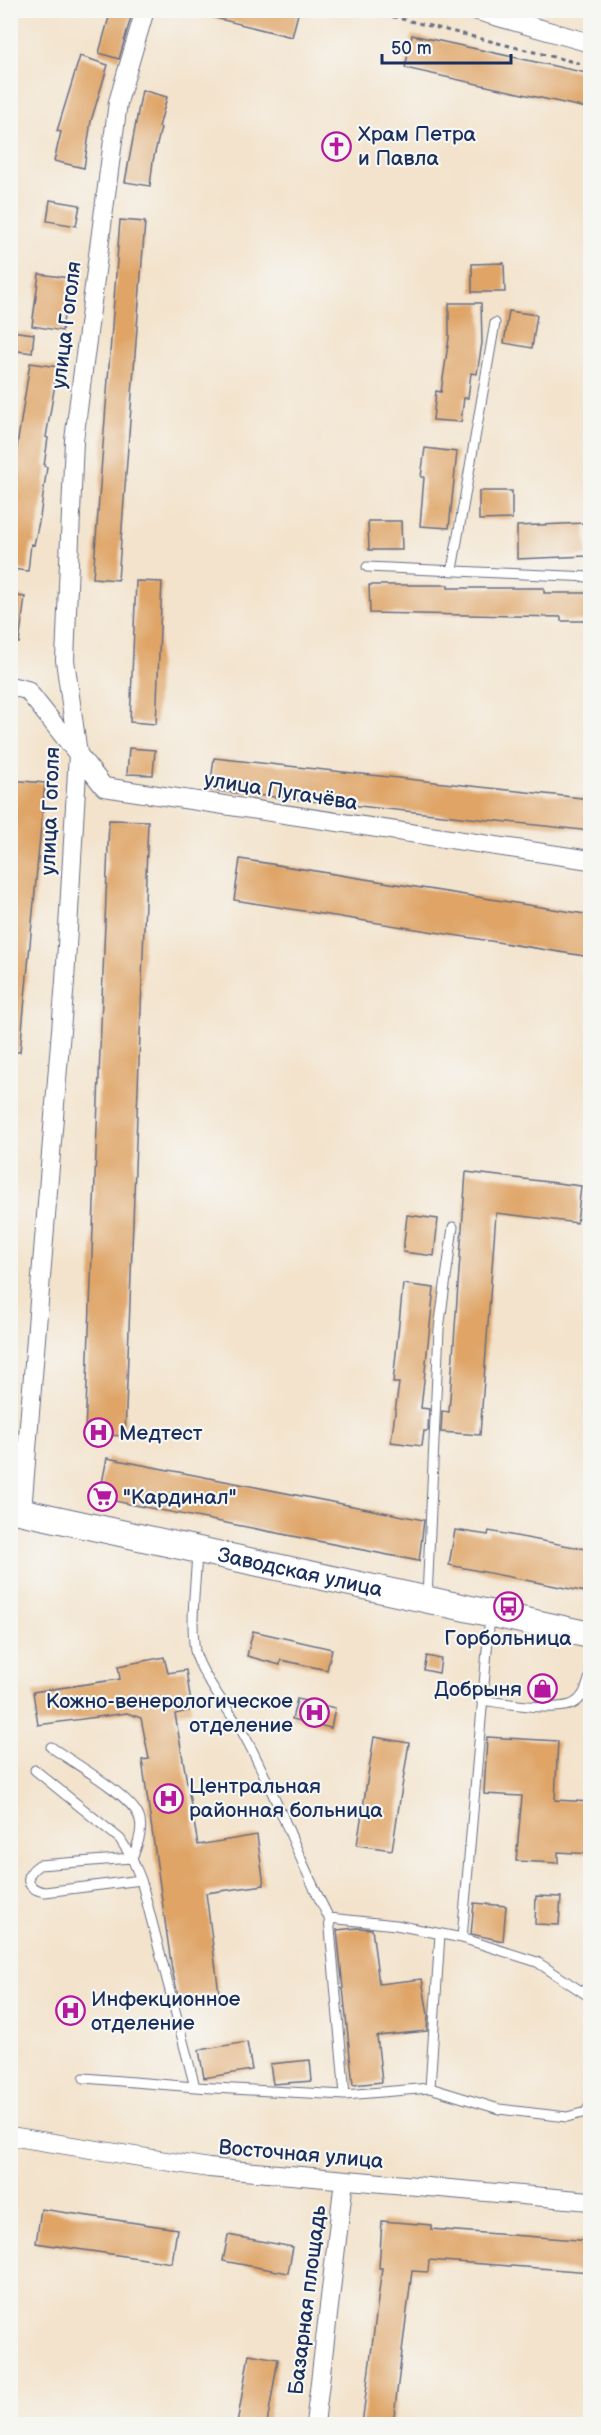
<svg xmlns="http://www.w3.org/2000/svg" width="601" height="2435" viewBox="0 0 601 2435" font-family="'Balsamiq Sans',sans-serif">
	<style>
		.building { fill: #dfa466 }
		.lines { fill: none; stroke-linecap: round; stroke-linejoin: round }
		.lane-casing { stroke: #676e84; stroke-width: 11 }
		.street-casing { stroke: #676e84; stroke-width: 20 }
		.secondary-casing { stroke: #676e84; stroke-width: 28 }
		.path { stroke: #676e84; stroke-width: 3; stroke-dasharray: 4.5 4.5; stroke-linecap: butt }
		.lane { stroke: #fff; stroke-width: 9 }
		.street { stroke: #fff; stroke-width: 18 }
		.secondary { stroke: #fff; stroke-width: 26 }
		.labels { text-anchor: middle; stroke-width: 4.5; stroke-linejoin: round; paint-order: stroke }
		.poi-label { font-size: 21px; fill: #1b2f5e; stroke: #f6f6f2; text-anchor: start }
		.street-label { font-size: 21px; fill: #1b2f5e; stroke: #f6f6f2 }
	</style>
	<rect width="100%" height="100%" fill="#f6f6f2"/>
	<filter id="ink" filterUnits="userSpaceOnUse"><feTurbulence type="fractalNoise" baseFrequency=".0167" numOctaves="2"/><feDisplacementMap in="SourceGraphic" scale="12" xChannelSelector="R" yChannelSelector="G"/><feConvolveMatrix kernelMatrix="1 2 1 2 8 2 1 2 1" color-interpolation-filters="sRGB"/></filter>
	<filter id="wash" filterUnits="userSpaceOnUse"><feTurbulence type="fractalNoise" baseFrequency=".008" numOctaves="4" result="noise"/><feDisplacementMap in="SourceGraphic" scale="24" xChannelSelector="R" yChannelSelector="G"/><feGaussianBlur stdDeviation="1.35" result="paint"/><feColorMatrix in="noise" values="0 0 0 0 0 0 0 0 0 0 0 0 0 0 0 0 0 1.4 0 .05"/><feComposite in="paint" operator="in"/></filter>
	<g filter="url(#wash)">
		<rect width="100%" height="100%" fill="#f3e3cc"/>
		<g id="blocks">
			<path class="building" d="M111 10H133L119 59 99 53Z
				M208 10H299L292 37 207 16Z
				M412 35 591 74V109L405 68Z
				M80 56 108 65 91 121 84 168 54 161 61 132 57 131Z
				M142 90 167 97 159 127 161 128 153 161 150 186 125 182Z
				M50 200 80 205 76 226 47 221Z
				M120 220 145 222 118 580 93 578Z
				M504 263 505 292H472V264Z
				M39 274 69 278 62 331 32 326Z
				M449 303H481L482 343 477 374 471 373 468 398H464L461 422 433 420 436 391 441 392 449 338Z
				M509 311 537 315 532 348 504 343Z
				M10 331 34 334 32 353 10 350Z
				M30 363 58 367 46 437 48 438 44 466 47 467 40 517 34 545 31 544 28 571 10 569V508L15 479 12 478Z
				M425 448 457 452 449 528 420 526 424 477H421Z
				M479 491H512V519L479 520Z
				M368 521H401L402 550H369Z
				M585 523 587 556 517 559V526Z
				M136 581 162 582 156 724 130 722Z
				M369 585H448V588H544V593H591V621H561V617L370 613Z
				M10 595 25 597 19 643H10Z
				M129 748 155 750 153 775 127 774Z
				M214 758 591 799V831L210 790Z
				M10 780 45 783 20 1052H10Z
				M109 820 148 821 125 1436 85 1434Z
				M240 859 591 915V957L234 900Z
				M466 1172 581 1186 577 1223 496 1213 480 1435 441 1432 442 1411 449 1412Z
				M407 1215 438 1219 434 1256 403 1252Z
				M403 1284 434 1288 421 1408 429 1409 428 1431H424L422 1446 391 1442 399 1383H393Z
				M107 1458 424 1520 419 1561 99 1498Z
				M455 1530 488 1535 489 1531 591 1550V1593L449 1565Z
				M253 1631 332 1649 327 1670 281 1660 280 1665 247 1656Z
				M427 1656 441 1659 439 1673 424 1670Z
				M164 1657 168 1673 186 1670 192 1710 175 1714 198 1845 257 1835 264 1885 206 1893 219 1993 179 1999 172 1970 142 1760 149 1759 141 1718 127 1713 38 1725 33 1692 120 1679 118 1666Z
				M297 1699 335 1708 331 1728 292 1719Z
				M374 1737 409 1743 392 1850 357 1845Z
				M487 1737 558 1741 555 1800 591 1802V1854L558 1852V1863L516 1861 522 1796 484 1794Z
				M536 1896 561 1897 559 1925 535 1924Z
				M474 1903 506 1906 503 1941 471 1934Z
				M357 1928 372 1929 379 1984 422 1979 428 2015 427 2031 377 2036 382 2082 353 2085 337 1930Z
				M247 2042 252 2070 204 2078 199 2050Z
				M310 2060 312 2081 273 2084 270 2064Z
				M41 2209 177 2229 172 2263 36 2243Z
				M382 2221 431 2225V2229L591 2241V2272L429 2260 428 2272 412 2271 393 2424H362L382 2268H379Z
				M228 2235 293 2247 288 2273 223 2261Z
				M249 2354 278 2359 267 2424H237Z"/>
		</g>
	</g>
	<g filter="url(#ink)">
		<use href="#blocks" fill-opacity="0" stroke="#676e84" stroke-width="1.5"/>
		<g class="lines">
			<defs>
				<path id="lane" d="M367 567 590 577
					M452 570 495 323
					M197 1550C196 1583 190 1619 195 1651 199 1672 232 1714 244 1735 277 1794 297 1858 329 1918L396 1925 462 1938 490 1616
					M427 1598 439 1329 453 1227
					M481 1700C504 1703 548 1711 570 1705 583 1701 587 1687 590 1676
					M51 1747C72 1762 131 1795 139 1817 144 1829 137 1847 132 1858L39 1865C23 1876 26 1889 45 1892L141 1880
					M35 1770 120 1839 132 1858 141 1880 195 2087 345 2095 430 2088 499 2109 567 2117 586 2112 590 2105
					M329 1918 345 2095
					M462 1938 537 1962 590 1997
					M84 2078 195 2087
					M430 2088 440 1934"/>
				<path id="street" d="M474 10 590 43
					M10 686 27 690 104 787 590 860
					M22 1511 65 981 78 754 65 660 74 440 118 102 145 10
					M10 2136 209 2168 590 2201
					M315 2424 344 2180"/>
				<g id="secondary">
					<path id="s1" d="M10 1509 590 1635"/>
				</g>
			</defs>
			<use href="#lane" class="lane-casing"/>
			<use href="#street" class="street-casing"/>
			<use href="#secondary" class="secondary-casing"/>
			<path class="path" d="M366 10 590 66
				M582 10 590 13"/>
			<use href="#lane" class="lane"/>
			<use href="#street" class="street"/>
			<use href="#secondary" class="secondary"/>
		</g>
	</g>
	<defs>
		<symbol id="church-ring" viewBox="-11 -11 22 22"><circle r="9.5" fill="#f6f6f2" stroke="#b5179e" stroke-width="1.5"/><path d="M-1.2-6h2.4v3.5h3.3v2.4h-3.3V6h-2.4V-.1h-3.3v-2.4h3.3Z" fill="#b5179e"/></symbol>
		<symbol id="hospital-ring" viewBox="-11 -11 22 22"><circle r="9.5" fill="#f6f6f2" stroke="#b5179e" stroke-width="1.5"/><path d="M-5-5h3v3.5h4V-5h3V5h-3V1.5h-4V5h-3Z" fill="#b5179e"/></symbol>
		<symbol id="supermarket-ring" viewBox="-11 -11 22 22"><circle r="9.5" fill="#f6f6f2" stroke="#b5179e" stroke-width="1.5"/><path d="M-6-5.5h2.5l.6 2H6L4.5 2H-2.5L-4.4-4H-6ZM-1.5 3.2a1.3 1.3 0 1 0 .1 0ZM3 3.2a1.3 1.3 0 1 0 .1 0Z" fill="#b5179e"/></symbol>
		<symbol id="bus-ring" viewBox="-11 -11 22 22"><circle r="9.5" fill="#f6f6f2" stroke="#b5179e" stroke-width="1.5"/><path d="M-5-6H5V4H4V6H2V4H-2V6H-4V4H-5ZM-3.5-4V0h7V-4ZM-3.5 1.2v1.5H-2V1.2ZM2 1.2v1.5H3.5V1.2Z" fill="#b5179e"/></symbol>
		<symbol id="shop-ring" viewBox="-11 -11 22 22"><circle r="9.5" fill="#f6f6f2" stroke="#b5179e" stroke-width="1.5"/><path d="M-5-2.5h2.3a2.7 3.5 0 0 1 5.4 0H5L5.5 6h-11ZM-1.5-2.5h3a1.5 2.3 0 0 0-3 0Z" fill="#b5179e"/></symbol>
	</defs>
	<g fill-rule="evenodd">
		<use href="#church-ring" x="320" y="130" width="33" height="33"/>
		<use href="#hospital-ring" x="82" y="1416" width="33" height="33"/>
		<use href="#supermarket-ring" x="86" y="1480" width="33" height="33"/>
		<use href="#bus-ring" x="492" y="1590" width="33" height="33"/>
		<use href="#shop-ring" x="526" y="1672" width="33" height="33"/>
		<use href="#hospital-ring" x="298" y="1696" width="33" height="33"/>
		<use href="#hospital-ring" x="152" y="1782" width="33" height="33"/>
		<use href="#hospital-ring" x="54" y="1994" width="33" height="33"/>
	</g>
	<g class="labels">
		<g class="poi-label">
			<text x="358" y="141">Храм Петра<tspan x="358" dy="24">и Павла</tspan></text>
			<text x="119" y="1440">Медтест</text>
			<text x="123" y="1504">"Кардинал"</text>
			<text x="508" y="1645" text-anchor="middle">Горбольница</text>
			<text x="522" y="1696" text-anchor="end">Добрыня</text>
			<text x="293" y="1708" text-anchor="end">Кожно-венерологическое<tspan x="293" dy="24">отделение</tspan></text>
			<text x="189" y="1793">Центральная<tspan x="189" dy="24">районная больница</tspan></text>
			<text x="91" y="2006">Инфекционное<tspan x="91" dy="24">отделение</tspan></text>
		</g>
		<g class="street-label">
			<text transform="translate(66 325) rotate(-83)" y="7">улица Гоголя</text>
			<text transform="translate(281 791) rotate(9)" y="7">улица Пугачёва</text>
			<text transform="translate(50 811) rotate(-88)" y="7">улица Гоголя</text>
			<text dy="7" stroke="none"><textPath href="#s1" startOffset="297">Заводская улица</textPath></text>
			<text transform="translate(301 2154) rotate(5)" y="7">Восточная улица</text>
			<text transform="translate(307 2300) rotate(-83)" y="7">Базарная площадь</text>
		</g>
	</g>
	<rect width="601" height="2435" fill="none" stroke="#f6f6f2" stroke-width="36"/>
	<path d="M382 54v9h129v-9" fill="none" stroke="#1b2f5e" stroke-width="3"/>
	<text x="391" y="54" font-size="18" fill="#1b2f5e" stroke="#f6f6f2" stroke-width="4.5" paint-order="stroke">50 m</text>
</svg>
